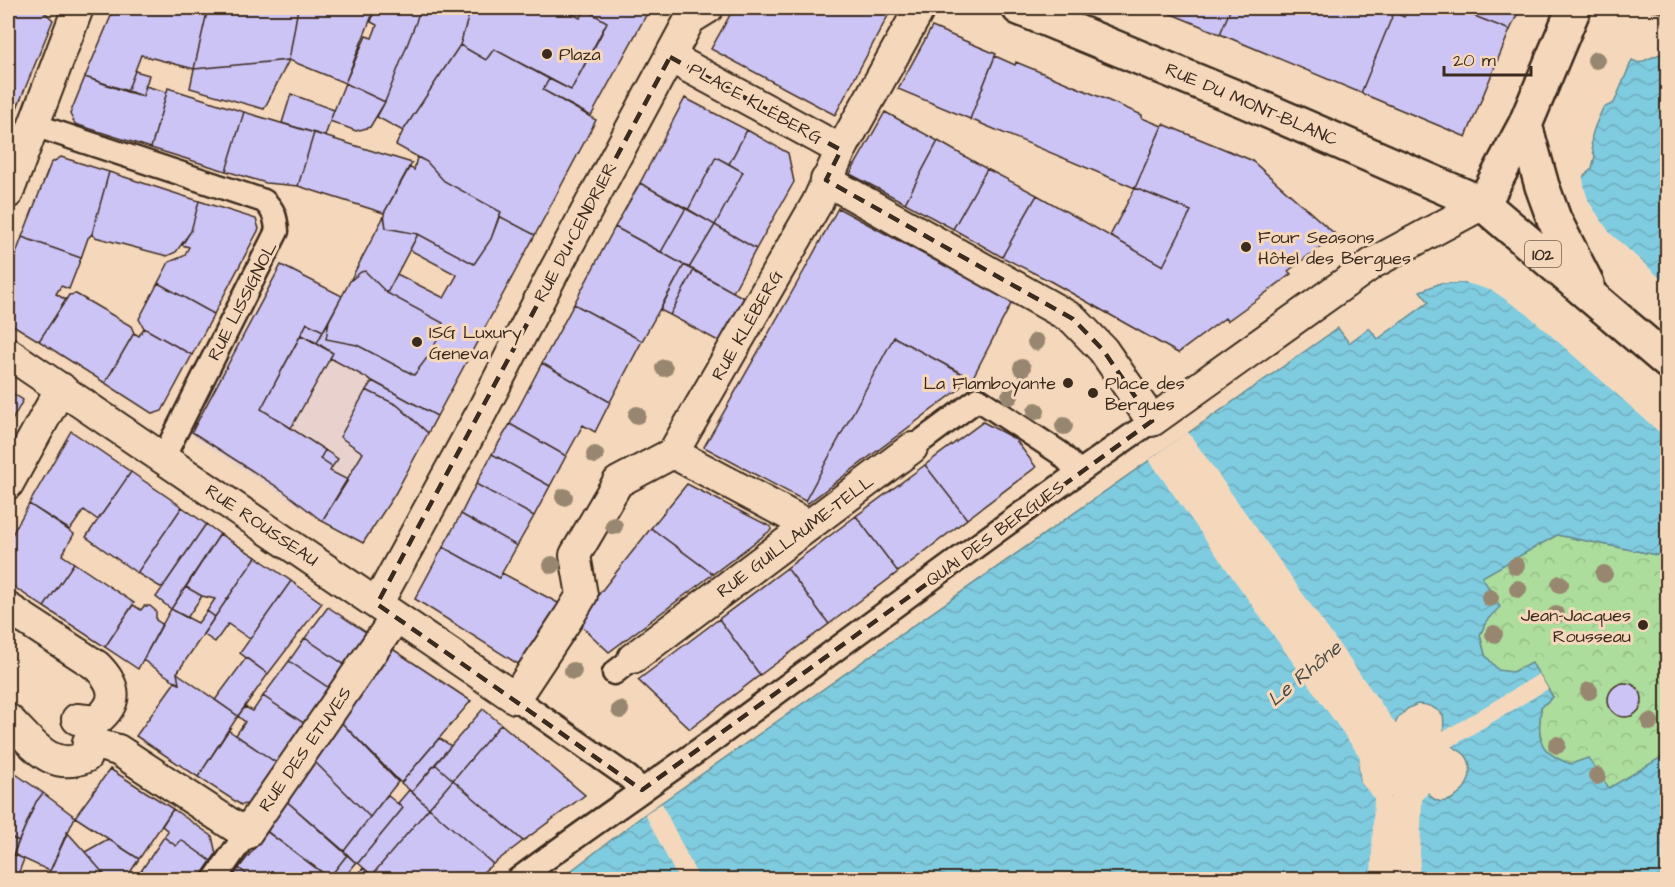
<svg xmlns="http://www.w3.org/2000/svg" width="1675" height="887" viewBox="0 0 1675 887" font-family="'Architects Daughter',sans-serif">
	<style>
		.built { fill: #e9d2cd }
		.park { fill: url(#park-crowns); stroke: #74845d; stroke-width: 1.5 }
		.water { fill: url(#water-waves); stroke: #648b92; stroke-width: 1.5; fill-rule: evenodd }
		.pier { fill: #f5d8bb }
		.building { fill: #cdc4f6; stroke: #3b2a1e; stroke-width: 1.5 }
		.lines { fill: none; stroke-linecap: round; stroke-linejoin: round }
		.pedestrian-casing { stroke: #3b2a1e; stroke-width: 27 }
		.minor-casing { stroke: #3b2a1e; stroke-width: 34 }
		.secondary-casing { stroke: #3b2a1e; stroke-width: 38 }
		.primary-casing { stroke: #3b2a1e; stroke-width: 38 }
		.pedestrian { stroke: #f5d8bb; stroke-width: 22 }
		.minor { stroke: #f5d8bb; stroke-width: 30 }
		.secondary { stroke: #f5d8bb; stroke-width: 33 }
		.primary { stroke: #f5d8bb; stroke-width: 33 }
		.tree { fill: #98876f }
		.marked { fill: none; stroke: #3b2a1e; stroke-width: 4.5; stroke-dasharray: 12 8; stroke-linejoin: round }
		.poi-dot { fill: #3b2a1e; stroke: #f5d8bb; stroke-width: 2 }
		.labels { text-anchor: middle; stroke-width: 6; stroke-linejoin: round; paint-order: stroke }
		.shield { fill: #f5d8bb; stroke: #735e4d; stroke-width: 1.5 }
		.shield-label { font-size: 16px; font-weight: bold; fill: #3b2a1e }
		.poi-label { font-size: 18px; fill: #3b2a1e; stroke: #f5d8bb; text-anchor: start }
		.street-label { font-size: 18px; fill: #3b2a1e; stroke: #f5d8bb }
		.water-label { font-size: 20px; font-style: italic; fill: #494a45; stroke: #f5d8bb }
	</style>
	<defs>
		<pattern id="park-crowns" width="20" height="18" patternUnits="userSpaceOnUse" patternTransform="scale(1.5)"><rect width="20" height="18" fill="#addd9c"/><path d="M2 6a3 3 0 1 1 6 0M12 15a3 3 0 1 1 6 0" fill="none" stroke="#96be86"/></pattern>
		<pattern id="water-waves" width="16" height="10" patternUnits="userSpaceOnUse" patternTransform="scale(1.5)"><rect width="16" height="10" fill="#7fcbdf"/><path d="M0 5q4-4 8 0t8 0" fill="none" stroke="#6faebf"/></pattern>
	</defs>
	<rect width="100%" height="100%" fill="#f5d8bb"/>
	<filter id="ink" filterUnits="userSpaceOnUse"><feTurbulence type="fractalNoise" baseFrequency=".0167" numOctaves="2"/><feDisplacementMap in="SourceGraphic" scale="12" xChannelSelector="R" yChannelSelector="G"/><feConvolveMatrix kernelMatrix="1 2 1 2 8 2 1 2 1" color-interpolation-filters="sRGB"/></filter>
	<g filter="url(#ink)">
		<path class="built" d="M281 262 342 296 317 343 333 353 331 358 372 381 340 437 363 453 322 521 188 433Z"/>
		<path class="park" d="M1557 535 1667 557V754L1609 789 1571 764 1553 758 1542 746 1539 728 1541 707 1553 697 1539 674 1498 671 1485 655 1480 635 1487 620 1481 577Z"/>
		<path class="water" d="M1667 51V557L1557 535 1482 577 1500 607 1487 620 1480 635 1485 655 1498 670 1512 672 1532 663 1553 697 1541 707C1538 740 1537 752 1571 764L1588 758 1609 788 1667 754V879L559 880 645 814 1338 328 1349 343 1369 328 1378 339 1429 302 1420 291 1441 283H1466L1495 265 1592 168 1595 156C1586 139 1596 125 1603 108L1614 103 1632 60 1639 63ZM1417 704C1428 704 1435 707 1443 715 1445 722 1442 731 1445 738 1450 752 1472 747 1470 773 1469 792 1442 814 1428 793L1421 791 1380 801 1361 783 1359 766 1361 757 1372 741 1394 726 1398 718 1407 709Z"/>
		<path class="pier" d="M1582 173 1585 190 1589 202 1610 233 1667 284V439L1527 314 1493 291 1466 283H1441L1443 280H1465L1493 263Z
			M1188 432 1397 726 1391 733 1374 743 1368 750 1362 767V776L1368 789 1381 798H1390L1408 789 1421 788 1430 790 1422 800 1419 879H1371L1374 798 1361 783 1359 766 1360 757 1149 460Z
			M1539 674 1548 689 1451 747 1442 739 1441 733Z
			M662 803 665 810 699 879H678L645 814Z"/>
		<path class="building" d="M18 8H40L53 20 13 118 8 115V9Z
			M130 8H208L194 69 141 55 127 92 85 77 114 9Z
			M208 8H298L289 60 194 69Z
			M298 8H375L345 83 289 60Z
			M375 8H420L416 22 385 102 345 83 366 36 372 38 377 25 371 22Z
			M420 8H471L460 45 403 131 377 117 385 102 416 22Z
			M471 8H561L580 18 586 10 607 22 571 90 494 49 486 60 460 45Z
			M561 8H587L580 18Z
			M587 8H650L591 116 543 90 549 79 571 90 601 35 607 22 586 10Z
			M734 8H885L891 10 835 115 711 49Z
			M1157 8H1231L1220 34Z
			M1231 8H1383L1394 12 1361 93 1220 34Z
			M1408 8H1454L1510 30 1466 137 1361 93 1394 12 1404 17Z
			M1454 8H1520L1510 30Z
			M1648 8H1668V25L1663 21V13L1647 9Z
			M932 27 996 54 970 119 898 89Z
			M460 45 486 60 494 49 549 79 543 90 596 120 535 235 499 216 501 212 444 181 427 162 396 145 403 131Z
			M995 56 1015 65 1016 62 1086 91 1142 115V118L1162 126 1135 188 970 119Z
			M289 60 264 109 190 88 194 69Z
			M135 71 149 75 143 96 127 92Z
			M85 77 143 96 145 86 167 92 151 148 75 124 70 114Z
			M345 83 385 102 370 127 356 131 330 121Z
			M168 88 244 112 226 171 151 148Z
			M291 94 334 110 325 136 282 123Z
			M685 98 747 130 729 164 716 157 688 210 640 183Z
			M244 112 314 133 298 186 266 183 226 171Z
			M885 112 938 141 905 203 850 174Z
			M1163 124 1251 160 1336 235 1288 271 1291 274 1259 298 1227 321 1225 318 1178 353 1050 281 1002 257 1037 195 1163 266 1191 211 1135 188Z
			M747 130 788 153 794 182 756 249 715 225 743 172 729 164Z
			M314 133 412 163 384 213 298 186Z
			M938 141 987 169 953 229 905 203Z
			M61 157 109 172 92 234 88 238 81 258 22 237 51 163Z
			M417 157 427 162 444 181 501 212 491 239 474 264 418 234 386 228 384 213 409 167 414 170Z
			M716 157 743 172 715 225 688 210Z
			M987 169 1037 195 1002 257 953 229Z
			M109 172 199 201 191 231 176 252 167 256 95 237 92 234Z
			M640 183 686 208 661 252 615 227Z
			M1135 188 1191 211 1163 266 1110 236Z
			M199 201 256 219 259 229 214 314 158 283 169 262 184 256 189 247 182 245 191 231Z
			M686 208 715 225 689 268 661 252Z
			M838 208 1012 302 972 379 894 337 805 501 704 447 804 271Z
			M384 216 386 228 418 234 387 293 365 271 361 272 350 281Z
			M499 216 535 235 437 416 330 358 333 353 317 343 329 321 326 339 357 345 414 375 433 350 443 323 387 293 397 274 444 298 457 275 410 250 418 234 474 264 491 239Z
			M715 225 756 249 733 292 689 268Z
			M615 227 684 265 642 341 574 304Z
			M22 237 81 258 69 289 61 286 56 294 66 300 39 341 8 322V276Z
			M281 265 342 296 323 331 307 323 261 409 325 450 320 459 332 467 330 471 348 480 322 521 282 490 192 432Z
			M684 265 694 270 670 315 660 310Z
			M694 270 744 298 720 342 670 315Z
			M365 271 387 293 443 323 433 350 414 375 357 345 326 339 329 321 350 281 361 272Z
			M158 283 214 314 192 355 144 328 139 319Z
			M76 294 131 326 134 333 105 383 39 341 69 295Z
			M574 304 642 341 610 402 542 363Z
			M307 323 323 331 317 343 301 335Z
			M144 328 192 355 162 411 153 414 105 383 134 333 139 336Z
			M301 335 333 353 291 428 261 409Z
			M894 337 966 376 963 383 958 390 808 503 805 501Z
			M542 363 610 402 595 432 583 425 566 456 510 424Z
			M372 381 437 416 428 433 397 405 366 390Z
			M8 390 23 400 8 428Z
			M366 390 397 405 428 433 395 494 363 543 322 521 363 453 340 437Z
			M983 422 1015 439 1036 467 967 519 925 465Z
			M510 424 566 456 550 486 492 454Z
			M71 431 131 472 98 520 84 510 70 530 29 504Z
			M325 450 338 459 332 467 320 459Z
			M492 454 550 486 534 516 476 484Z
			M925 465 967 519 898 572 856 516Z
			M131 472 182 507 137 573 86 537Z
			M476 484 534 516 517 546 461 514Z
			M687 484 771 527V530L713 574 651 528Z
			M29 504 74 534 62 555 74 563 44 607 8 583V542Z
			M182 507 206 524 162 588 137 573Z
			M182 507 206 524 162 588 137 573Z
			M461 514 517 546 499 578 443 547Z
			M856 516 898 572 829 624 787 568Z
			M206 524 220 534 171 609 156 597Z
			M651 528 713 574 609 652 577 622Z
			M220 534 256 557 215 617 207 611 215 599 202 596 186 587Z
			M443 547 499 578 502 573 562 605 518 664 415 599Z
			M256 557 291 581 250 639 228 624 215 642 203 634Z
			M74 563 134 603 105 647 44 607Z
			M787 568 829 624 760 675 719 619Z
			M291 581 322 603 268 674 240 653Z
			M186 587 202 596 187 618 171 609Z
			M133 605 141 610 144 606H150L156 611V620L162 624 138 669 105 647Z
			M328 607 367 633 345 665 305 638Z
			M171 609 198 623 207 611 215 617 177 673 179 684 143 660Z
			M719 619 760 675 690 729 638 680Z
			M305 638 345 665 329 688 289 661Z
			M391 648 471 701 401 783 340 721Z
			M246 658 268 674 238 716 215 700Z
			M289 661 329 688 305 724 263 696Z
			M177 673 238 716 198 777 136 736 175 682 179 684Z
			M1608 700a17 17 0 1 1 34 0a17 17 0 1 1-34 0Z
			M263 696 305 724 278 764 236 735 245 722 238 716 245 707 253 711Z
			M483 709 501 724 453 780 435 764Z
			M340 721 398 782 370 817 313 760Z
			M501 724 585 795 523 841 453 780Z
			M228 730 278 764 254 803 241 805 198 777Z
			M439 738 451 746 412 792 401 783Z
			M313 760 370 817 344 851 283 798Z
			M435 764 453 780 429 808 412 792Z
			M110 769 173 809 139 859 75 817Z
			M13 772 43 793 36 802 19 841 8 836V781Z
			M453 780 523 841 493 864 429 808Z
			M409 790 429 808 372 875 358 863 403 808 398 803Z
			M43 793 75 817 50 871 13 854 36 802Z
			M387 795 403 808 358 863H356L344 851Z
			M283 798 347 855 329 878 264 829Z
			M429 808 493 864 473 880H377L372 875Z
			M173 809 212 836 216 854 211 861 181 840 176 846 164 837 168 831 162 826Z
			M67 832 85 852 109 880H46Z
			M267 832 326 875 322 880H253L239 868Z
			M9 837 19 841 8 868V840Z
			M164 837 176 846 181 840 211 861 198 880H135Z
			M108 839 139 859 125 880H109L85 852Z
			M13 854 24 859 16 880H8V868Z
			M347 855 356 863 342 880H332L329 878Z
			M239 868 253 880H231Z
			M363 868 372 875 377 880H354Z"/>
		<g class="lines">
			<defs>
				<path id="pedestrian" d="M34 125 264 201C274 210 276 218 277 231L163 458
					M912 448 978 399 1060 453 1079 472
					M614 673 633 658
					M515 698 628 777 642 790
					M214 880 246 834
					M517 880C580 833 645 789 709 743 856 635 1002 525 1152 421"/>
				<path id="minor" d="M670 57 841 150
					M826 180 1073 319 1103 350 1152 421 1373 263 1483 204
					M8 193 78 8
					M8 353 515 698 568 618 582 595 575 555 618 482 673 453 817 203 841 150 920 8
					M673 453 808 525
					M8 484 61 388
					M377 604 478 419 551 277 690 19 708 8
					M8 608 97 666C117 686 119 703 96 721L77 719
					M633 658 912 448
					M8 719C31 741 50 773 86 757L88 742 118 750 246 834 396 617"/>
				<path id="secondary" d="M1019 8 1245 101 1483 204"/>
				<path id="primary" d="M1574 8 1525 125 1483 204 1668 362
					M1525 125 1542 186 1554 219 1587 284"/>
			</defs>
			<use href="#pedestrian" class="pedestrian-casing"/>
			<use href="#minor" class="minor-casing"/>
			<use href="#secondary" class="secondary-casing"/>
			<use href="#primary" class="primary-casing"/>
			<use href="#pedestrian" class="pedestrian"/>
			<use href="#minor" class="minor"/>
			<use href="#secondary" class="secondary"/>
			<use href="#primary" class="primary"/>
		</g>
		<g class="tree">
			<circle cx="1596" cy="60" r="9"/>
			<circle cx="1036" cy="342" r="9"/>
			<circle cx="664" cy="368" r="9"/>
			<circle cx="1022" cy="368" r="9"/>
			<circle cx="1010" cy="396" r="9"/>
			<circle cx="1036" cy="411" r="9"/>
			<circle cx="637" cy="415" r="9"/>
			<circle cx="1064" cy="426" r="9"/>
			<circle cx="595" cy="455" r="9"/>
			<circle cx="564" cy="497" r="9"/>
			<circle cx="614" cy="526" r="9"/>
			<circle cx="552" cy="565" r="9"/>
			<circle cx="1516" cy="566" r="9"/>
			<circle cx="1604" cy="574" r="9"/>
			<circle cx="1560" cy="584" r="9"/>
			<circle cx="1518" cy="589" r="9"/>
			<circle cx="1490" cy="598" r="9"/>
			<circle cx="1556" cy="615" r="9"/>
			<circle cx="1494" cy="634" r="9"/>
			<circle cx="573" cy="671" r="9"/>
			<circle cx="1589" cy="691" r="9"/>
			<circle cx="620" cy="710" r="9"/>
			<circle cx="1650" cy="722" r="9"/>
			<circle cx="1557" cy="745" r="9"/>
			<circle cx="1597" cy="776" r="9"/>
		</g>
	</g>
	<path class="marked" d="M670 57 841 150 826 180 1073 319 1103 350 1152 421 642 790 377 604Z"/>
	<g class="poi-dot">
		<circle cx="547" cy="54" r="6"/>
		<circle cx="1246" cy="247" r="6"/>
		<circle cx="417" cy="342" r="6"/>
		<circle cx="1068" cy="383" r="6"/>
		<circle cx="1093" cy="393" r="6"/>
		<circle cx="1643" cy="625" r="6"/>
	</g>
	<g class="labels">
		<rect class="shield" x="1525" y="241" width="36" height="26" rx="4.5"/>
		<g class="shield-label">
			<text x="1543" y="260">102</text>
		</g>
		<g class="poi-label">
			<text x="559" y="60">Plaza</text>
			<text x="1258" y="243">Four Seasons<tspan x="1258" dy="21">Hôtel des Bergues</tspan></text>
			<text x="429" y="338">ISG Luxury<tspan x="429" dy="21">Geneva</tspan></text>
			<text x="1056" y="389" text-anchor="end">La Flamboyante</text>
			<text x="1105" y="389">Place des<tspan x="1105" dy="21">Bergues</tspan></text>
			<text x="1631" y="621" text-anchor="end">Jean-Jacques<tspan x="1631" dy="21">Rousseau</tspan></text>
		</g>
		<g class="street-label">
			<text transform="translate(756 103) rotate(29)" y="6">PLACE KLÉBERG</text>
			<text transform="translate(1252 104) rotate(23)" y="6">RUE DU MONT-BLANC</text>
			<text transform="translate(575 232) rotate(-62)" y="6">RUE DU CENDRIER</text>
			<text transform="translate(242 301) rotate(-63)" y="6">RUE LISSIGNOL</text>
			<text transform="translate(747 325) rotate(-60)" y="6">RUE KLÉBERG</text>
			<text transform="translate(262 525) rotate(34)" y="6">RUE ROUSSEAU</text>
			<text transform="translate(995 533) rotate(-36)" y="6">QUAI DES BERGUES</text>
			<text transform="translate(795 536) rotate(-37)" y="6">RUE GUILLAUME-TELL</text>
			<text transform="translate(305 749) rotate(-55)" y="6">RUE DES ETUVES</text>
		</g>
		<g class="water-label">
			<text transform="translate(1304 673) rotate(-40)" y="7">Le Rhône</text>
		</g>
	</g>
	<rect width="1675" height="887" fill="none" stroke="#f5d8bb" stroke-width="30"/>
	<rect x="15" y="15" width="1645" height="857" fill="none" stroke="#3b2a1e" stroke-width="2" filter="url(#ink)"/>
	<path d="M1444 66v9h87v-9" fill="none" stroke="#3b2a1e" stroke-width="3"/>
	<text x="1453" y="66" font-size="18" fill="#3b2a1e" stroke="#f5d8bb" stroke-width="4.5" paint-order="stroke">20 m</text>
</svg>
